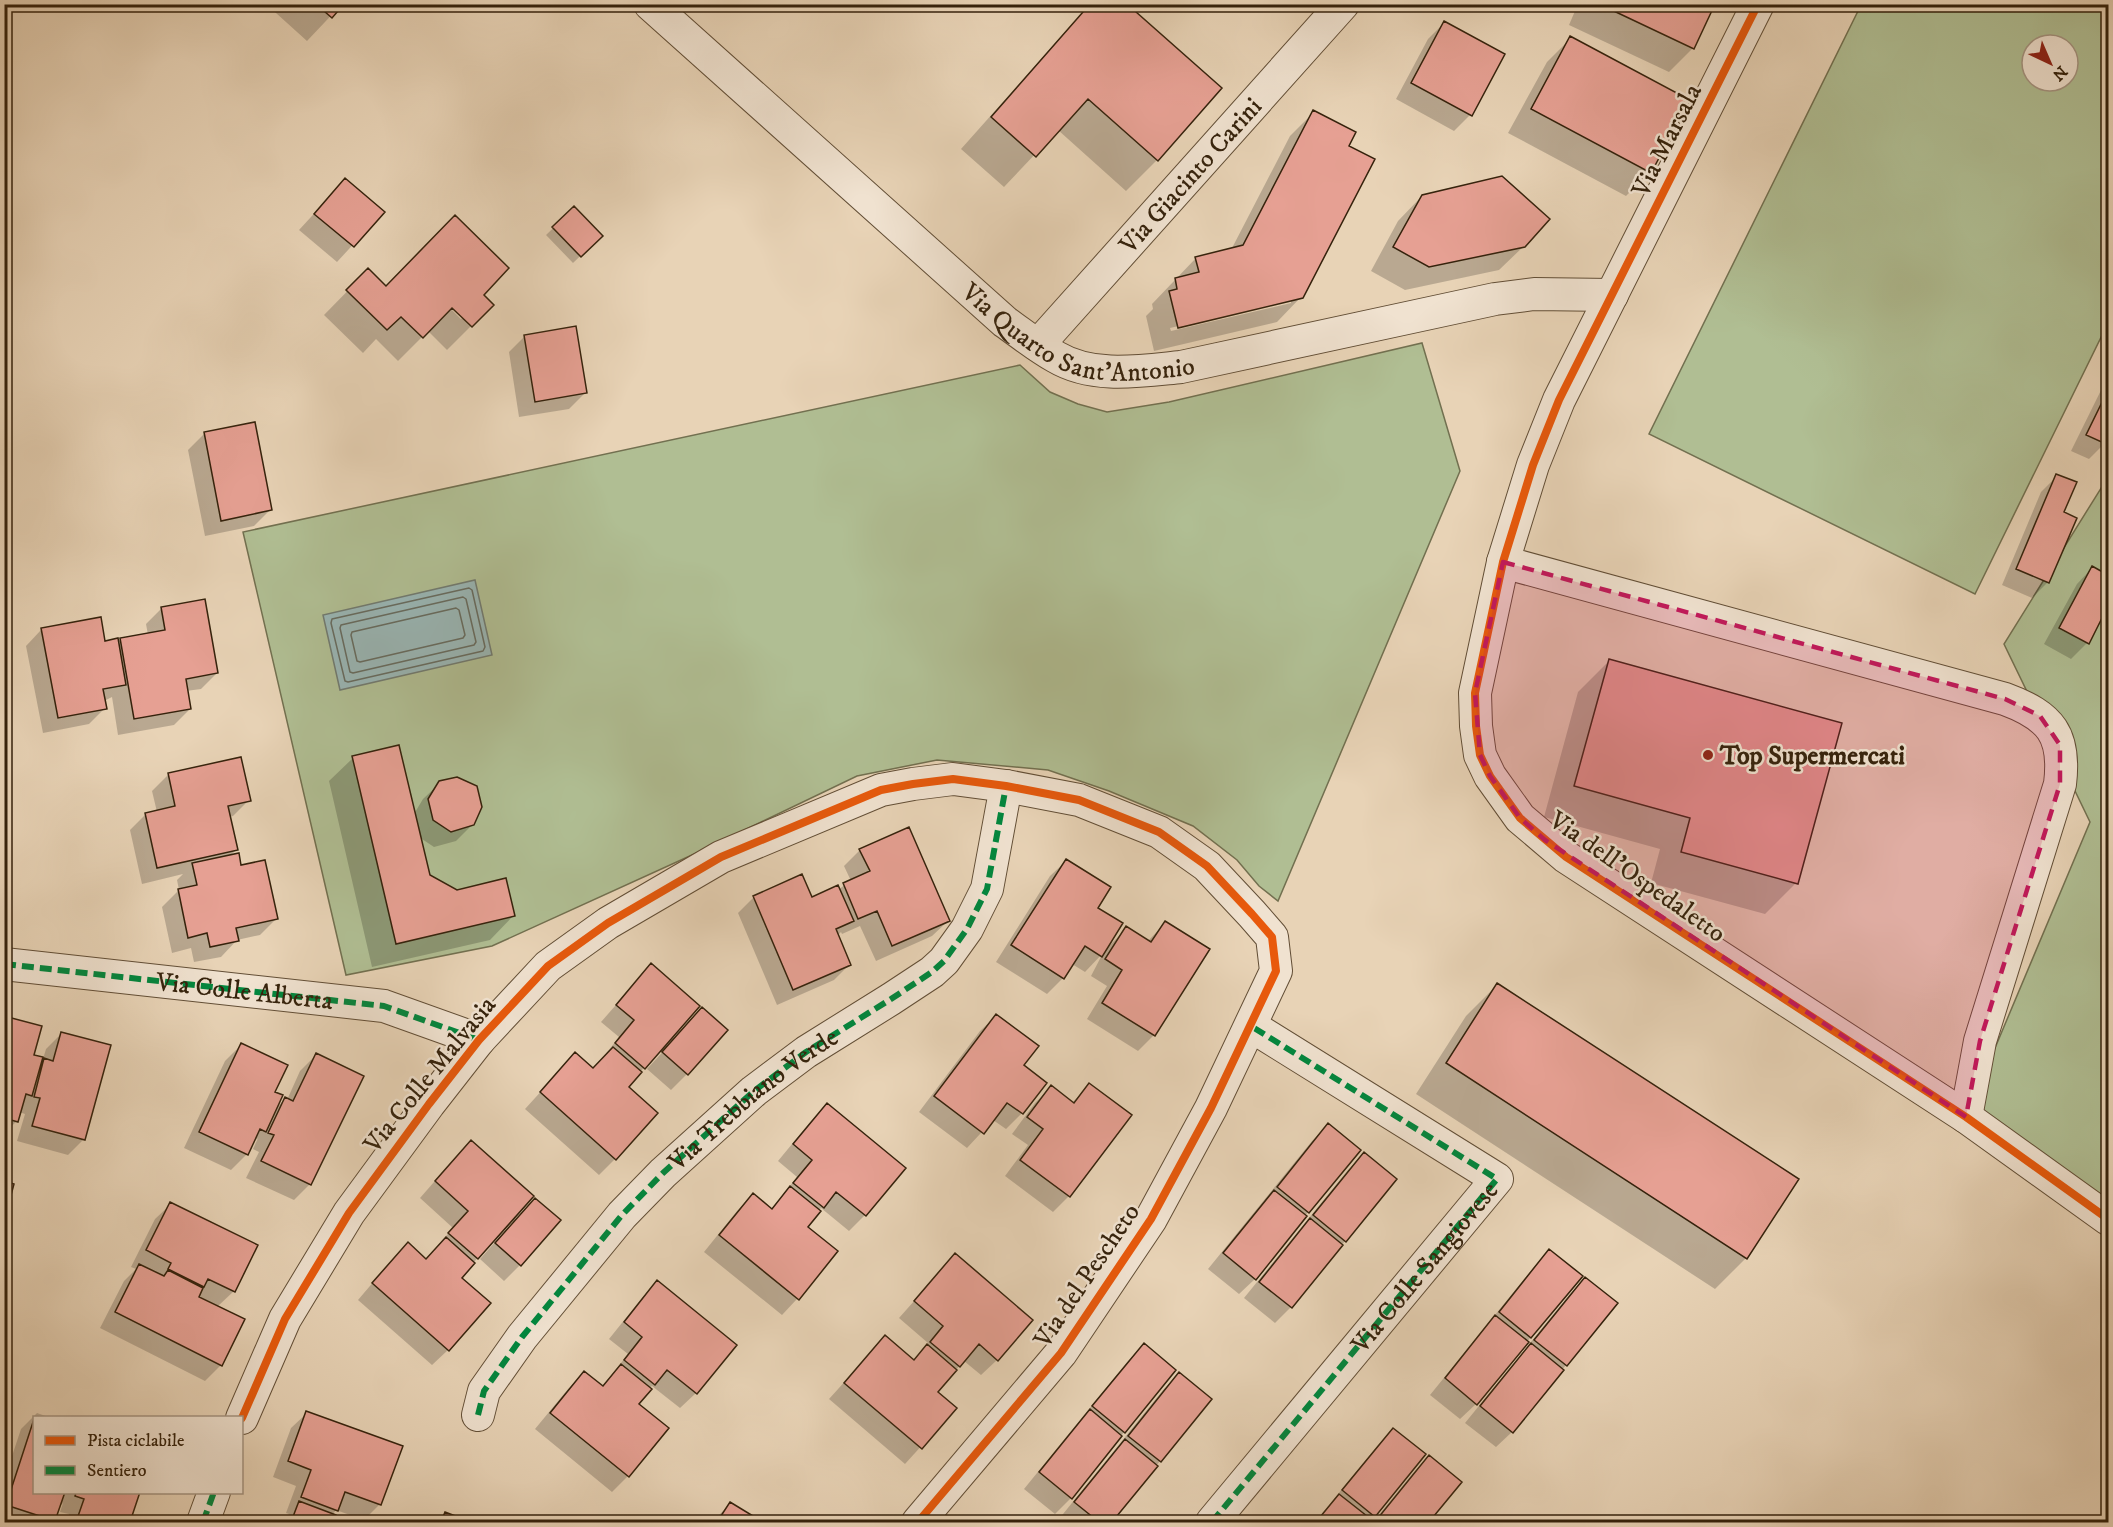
<svg xmlns="http://www.w3.org/2000/svg" width="2113" height="1527" viewBox="0 0 2113 1527" font-family="'IM FELL DW Pica',serif">
	<style>
		.green { fill: #b0be93; stroke: #727050; stroke-width: 1.5; fill-rule: evenodd }
		.water { fill: #99b6b5; stroke: #717b71; stroke-width: 1.5 }
		.shadow { fill: #0003; fill-rule: evenodd }
		.lines { fill: none; stroke-linecap: round; stroke-linejoin: round }
		.shore { stroke: #676c60; stroke-width: 1.5 }
		.building { fill: #e6a093; stroke: #35220c; stroke-width: 1.5 }
		.street-casing { stroke: #624e36; stroke-width: 34 }
		.street { stroke: #f0e2d0; stroke-width: 32 }
		.quiet { stroke: #00873e; stroke-width: 6; stroke-dasharray: 12 6; stroke-linecap: butt }
		.cycleway-casing { stroke: #f0e2d0; stroke-width: 11 }
		.cycleway { stroke: #e8590c; stroke-width: 8 }
		.marked { fill: #c2185b; fill-opacity: 0.2; stroke: #c2185b; stroke-width: 4.5; stroke-dasharray: 12 8; stroke-linejoin: round }
		.poi-dot { fill: #8f2418; stroke: #f0e2d0; stroke-width: 2 }
		.labels { text-anchor: middle; stroke-width: 5; stroke-linejoin: round; paint-order: stroke }
		.street-label { font-size: 26px; fill: #35220c; stroke: #f0e2d0 }
		.poi-label { font-size: 26px; font-weight: bold; fill: #35220c; stroke: #f0e2d0; text-anchor: start }
	</style>
	<rect width="100%" height="100%" fill="#e8d3b6"/>
	<filter id="stains"><feTurbulence type="fractalNoise" baseFrequency=".00333" numOctaves="4"/><feColorMatrix values="0 0 0 0 .2 0 0 0 0 .09 0 0 0 0 .02 0 0 0 .5 -.17"/></filter>
	<radialGradient id="worn" r=".72"><stop offset=".6" stop-color="#630" stop-opacity="0"/><stop offset="1" stop-color="#630" stop-opacity=".3"/></radialGradient>
	<path class="green" d="M2102 4 2108 8V323L1975 594 1649 434 1861 5ZM2032 45H2068V81H2032Z
		M1422 343 1460 471 1278 901 1259 886 1237 860 1193 826 1109 791 1048 770 937 760 857 776 703 850 492 946 346 975 243 532 1020 365 1050 392 1078 404 1107 412 1169 402Z
		M2108 477V1219L1966 1117 2090 822 2004 644Z"/>
	<path class="water" d="M475 580 492 655 340 690 323 615Z"/>
	<path class="shadow" d="M266 4H342L307 41Z
		M1090 4 1157 160 1126 191 1058 130 1004 187 961 149Z
		M1526 4H1538L1534 8Z
		M1578 4H1714L1693 48 1669 72 1569 25Z
		M1444 23 1470 115 1454 131 1396 99 1428 39Z
		M1571 38 1688 101 1650 172 1626 196 1508 133 1547 62Z
		M1314 112 1347 146 1301 297 1277 322 1154 351 1146 316 1153 309 1152 304 1196 258 1231 250 1290 136ZM1291 300V303L1171 331 1170 328Z
		M345 180 383 212 337 262 299 230Z
		M1422 196 1524 246 1499 270 1405 290 1371 271 1398 221Z
		M574 208 601 236 573 263 546 235Z
		M368 270 386 288 482 295 492 305 447 350 428 331 398 361 376 339 363 353 324 315ZM448 302 463 317 461 319 446 304Z
		M525 336 585 393 569 409 519 417 509 352Z
		M2108 376V435L2105 443 2089 459 2071 451Z
		M204 434 270 510 254 526 205 536 188 450Z
		M2057 476 2062 513 2048 582 2032 598 2002 585 2041 492Z
		M2092 568 2108 577V614L2094 631 2087 643 2071 659 2044 644 2077 584Z
		M162 608 217 673 201 689 186 691 190 709 174 725 118 735 112 697 104 701 105 708 89 724 43 733 26 646 41 630 104 643H117L120 640 148 635 146 624Z
		M1609 661 1796 883 1765 914 1651 883 1660 849 1544 817 1578 692Z
		M353 758 414 814 423 799 440 783 473 824 456 841 434 847 419 837 428 876 457 892 513 916 490 940 372 967 329 781Z
		M240 759 249 800 233 816 229 817 236 850 230 856 276 919 260 935 237 940 221 957 194 962 191 948 172 953 162 907 179 890 177 880 183 874 142 884 130 830 146 814 157 812 152 791 168 775Z
		M860 850 948 921 932 936 876 961 860 926 842 934 841 932 837 936 850 964 834 980 777 1005 738 913 754 897 811 899 839 889 851 881 844 866Z
		M1066 861 1096 909 1108 947 1127 928 1148 941 1165 923 1154 1035 1138 1051 1087 1019 1107 986 1091 976 1103 953 1085 972 1072 964 1063 978 1047 994 996 962 1050 876Z
		M651 965 698 1006 627 1087 615 1159 599 1175 525 1109 575 1054 592 1069 601 1060 619 1037 601 1022Z
		M1497 985 1746 1258 1715 1289 1416 1094 1466 1016Z
		M702 1009 687 1074 671 1090 647 1069Z
		M996 1016 1022 1066 1045 1083 1022 1113 1006 1129 993 1120 967 1148 919 1112 980 1031Z
		M4 1017 32 1056 43 1059 46 1049 62 1033 84 1139 68 1155 17 1141 25 1114 19 1112 17 1121 4 1133Z
		M241 1045 273 1093 276 1108 285 1099 287 1100 300 1071 316 1055 310 1184 294 1200 246 1178 259 1152 253 1149 258 1138 251 1145 247 1154 231 1170 184 1148 225 1061Z
		M1089 1085 1069 1196 1053 1212 1005 1176 1028 1145 1012 1134 1035 1103 1051 1087 1072 1103Z
		M827 1105 904 1168 865 1215 849 1231 821 1208 818 1211 806 1227 836 1251 797 1299 782 1315 704 1252 737 1211 753 1195 770 1210 779 1200 797 1177 778 1161 811 1121Z
		M1328 1125 1308 1212 1255 1279 1239 1294 1208 1269 1312 1141Z
		M1364 1154 1345 1241 1291 1307 1275 1323 1244 1298 1348 1170Z
		M455 1158 515 1219 535 1200 520 1265 504 1281 480 1259 513 1222 511 1220 460 1278 448 1350 432 1365 358 1300 392 1260H425L453 1228 420 1198Z
		M171 1204 234 1291 217 1307 221 1365 205 1381 100 1328 124 1281 136 1269 131 1267 155 1219Z
		M1550 1251 1581 1276 1476 1404 1460 1419 1430 1395 1534 1267Z
		M955 1255 997 1360 981 1375 964 1361 936 1392 955 1409 905 1464 829 1399 885 1337 913 1361 915 1359 928 1343 899 1318Z
		M1585 1279 1616 1303 1512 1432 1496 1447 1465 1423 1569 1295Z
		M657 1282 696 1393 680 1408 652 1386 649 1388 637 1404 628 1476 612 1492 535 1429 568 1389 584 1373 601 1387 610 1377 628 1354 609 1339 642 1298Z
		M1144 1345 1174 1370 1071 1498 1055 1514 1024 1489 1128 1361Z
		M1179 1374 1210 1400 1110 1522H1064L1059 1519 1163 1390Z
		M37 1413 51 1418H34V1492H139L129 1522H67L69 1514 60 1512 63 1503 57 1509 51 1522H4V1480L21 1429Z
		M307 1413 380 1504 364 1520 336 1510 332 1515 334 1516 332 1522H282L289 1514 286 1513 296 1486 273 1477 291 1428Z
		M1394 1430 1374 1516 1368 1522H1315L1378 1445Z
		M1429 1457 1460 1482 1427 1522H1373L1413 1473Z
		M730 1504 760 1522H712Z
		M446 1514 467 1522H437Z"/>
	<g class="lines">
		<path class="shore" d="M469 588 472 590 485 647 483 651 348 682 345 681 331 623 332 619Z
			M463 597 466 599 476 642 474 645 353 673 350 672 340 628 341 625Z
			M456 608 459 610 465 635 463 638 360 662 357 661 351 635 352 632Z"/>
	</g>
	<path class="building" d="M316 4H344L332 18Z
		M1090 4H1127L1222 88 1158 161 1088 99 1036 157 991 117Z
		M1599 4H1715L1694 49Z
		M1444 21 1505 54 1472 116 1411 83Z
		M1570 36 1690 100 1651 173 1531 109Z
		M1313 110 1356 132 1349 146 1375 159 1303 298 1178 328 1169 291 1177 289 1175 278 1199 272 1195 257 1243 245Z
		M1502 176 1550 219 1525 247 1429 267 1393 247 1422 195Z
		M345 178 385 212 354 247 314 214Z
		M574 206 603 236 581 257 552 227Z
		M455 215 509 268 484 295 494 305 472 327 452 308 423 338 401 317 387 330 346 290 368 268 386 286Z
		M576 326 587 393 535 402 524 335Z
		M2108 390V439L2106 444 2086 435Z
		M255 422 272 510 221 521 204 432Z
		M2056 474 2077 482 2064 512 2077 518 2049 583 2016 569Z
		M2092 566 2108 575V619L2103 616 2089 644 2059 628Z
		M205 599 218 673 186 679 191 709 134 719 120 638 165 630 161 607Z
		M101 617 105 641 118 638 126 685 103 689 107 709 58 718 41 628Z
		M1609 659 1842 723 1798 884 1681 852 1690 818 1574 786Z
		M399 745 430 875 457 890 506 878 515 916 396 944 352 756Z
		M241 757 251 801 228 806 238 850 157 868 145 813 175 806 168 773Z
		M457 777 477 786 482 807 474 825 451 832 433 820 428 799 439 781Z
		M909 827 950 921 892 946 877 911 858 919 843 883 870 871 859 849Z
		M239 853 241 865 265 860 278 919 236 928 239 941 210 947 207 933 188 938 178 889 197 885 192 863Z
		M1066 859 1111 887 1098 908 1123 923 1102 957 1085 946 1064 979 1011 945Z
		M802 874 812 897 838 885 854 921 836 929 851 965 793 990 753 896Z
		M1165 921 1210 949 1155 1036 1102 1003 1122 970 1105 959 1126 926 1151 942Z
		M651 963 700 1006 645 1069 615 1043 634 1020 616 1005Z
		M1497 983 1799 1179 1747 1259 1446 1063Z
		M702 1007 728 1030 688 1075 662 1052Z
		M996 1014 1039 1046 1024 1065 1047 1083 1023 1114 1007 1103 984 1134 934 1096Z
		M4 1016 42 1026 34 1055 43 1057 32 1096 26 1094 18 1122 4 1118Z
		M61 1032 111 1045 85 1140 32 1126 40 1098 34 1097 44 1058 53 1061Z
		M241 1043 288 1065 275 1092 283 1095 266 1132 260 1129 248 1155 199 1132Z
		M613 1047 642 1072 629 1087 658 1113 616 1160 540 1092 575 1052 593 1068Z
		M316 1053 364 1076 311 1185 261 1161 274 1135 268 1133 285 1097 293 1101Z
		M1089 1083 1132 1115 1070 1197 1020 1160 1043 1129 1027 1117 1051 1085 1074 1103Z
		M827 1103 906 1168 866 1216 836 1192 824 1208 793 1183 812 1160 793 1144Z
		M1328 1123 1361 1150 1309 1213 1277 1187Z
		M471 1140 534 1196 478 1259 448 1233 468 1211 435 1181Z
		M1364 1152 1397 1179 1346 1242 1313 1215Z
		M4 1181 14 1184 4 1221Z
		M790 1186 821 1211 808 1227 838 1251 799 1300 719 1235 753 1193 772 1209Z
		M1274 1190 1307 1216 1256 1280 1223 1253Z
		M535 1198 561 1220 521 1266 495 1243Z
		M170 1202 258 1245 235 1292 208 1279 204 1287 168 1269 171 1263 146 1250Z
		M1310 1218 1343 1245 1292 1308 1259 1282Z
		M446 1237 475 1263 462 1278 491 1303 449 1351 372 1283 408 1242 426 1259Z
		M1549 1249 1583 1276 1531 1338 1499 1312Z
		M955 1253 1033 1320 998 1361 979 1344 960 1367 930 1342 943 1326 914 1301Z
		M139 1264 164 1276 168 1270 203 1288 199 1297 245 1319 222 1366 115 1312Z
		M1585 1277 1618 1303 1567 1366 1534 1340Z
		M657 1280 737 1345 697 1394 667 1370 655 1385 624 1360 642 1337 624 1322Z
		M1495 1315 1529 1342 1477 1405 1445 1378Z
		M885 1335 914 1360 927 1344 957 1370 938 1392 957 1408 922 1449 844 1383Z
		M1144 1343 1176 1370 1125 1433 1092 1406Z
		M1531 1343 1564 1370 1513 1433 1480 1406Z
		M621 1364 652 1389 639 1404 669 1428 629 1477 550 1413 584 1371 603 1386Z
		M1179 1372 1212 1399 1161 1462 1128 1436Z
		M1090 1409 1122 1436 1072 1499 1039 1472Z
		M306 1411 403 1446 381 1505 345 1492 338 1511 301 1497 311 1470 288 1461Z
		M34 1419V1492H65L55 1521 6 1505Z
		M1393 1428 1426 1454 1375 1517 1342 1490Z
		M1125 1439 1158 1466 1112 1522H1099L1074 1502Z
		M1429 1455 1462 1482 1429 1522H1384L1378 1518Z
		M76 1492H140L130 1522H76L84 1499 75 1496Z
		M1339 1494 1372 1520 1370 1522H1316Z
		M299 1501 336 1515 334 1522H291Z
		M730 1502 763 1522H717Z
		M445 1512 471 1522H441Z"/>
	<g class="lines">
		<defs>
			<g id="street">
				<path id="s1" d="M650 4 1005 322C1022 334 1038 347 1056 357 1093 379 1140 371 1181 367L1495 299 1534 294 1612 295"/>
				<path d="M1758 4 1559 400 1533 465 1503 562 1475 693 1476 726 1480 755 1490 776 1520 818 1566 857 1966 1117 2108 1219"/>
				<path id="s2" d="M1038 345 1343 4"/>
				<path d="M1503 562 2005 699C2051 716 2066 735 2060 784L1980 1041 1966 1117"/>
				<path id="s3" d="M4 964 384 1006 479 1040"/>
				<path id="s4" d="M478 1415 484 1391 522 1337 622 1215 663 1173 754 1091 806 1052 891 999 932 972 944 961 967 929 987 889 1006 786"/>
				<path d="M242 1418 285 1319 349 1213 429 1104 479 1040 548 966 608 923 721 857 881 790 913 784 953 779 1006 786 1079 800 1159 832 1207 866 1252 914 1272 937 1276 971 1211 1108 1151 1219 1061 1353 918 1522"/>
				<path d="M203 1522 214 1492"/>
				<path id="s5" d="M1212 1522 1497 1179 1251 1026"/>
			</g>
		</defs>
		<use href="#street" class="street-casing"/>
		<use href="#street" class="street"/>
		<path class="quiet" d="M4 964 384 1006 479 1040
			M478 1415 484 1391 522 1337 622 1215 663 1173 754 1091 806 1052 891 999 932 972 944 961 967 929 987 889 1006 786
			M203 1522 214 1492
			M1212 1522 1497 1179 1251 1026"/>
		<defs>
			<path id="cycleway" d="M1758 4 1559 400 1533 465 1503 562 1475 693 1476 726 1480 755 1490 776 1520 818 1566 857 1966 1117 2108 1219
				M242 1418 285 1319 349 1213 429 1104 479 1040 548 966 608 923 721 857 881 790 913 784 953 779 1006 786 1079 800 1159 832 1207 866 1252 914 1272 937 1276 971 1211 1108 1151 1219 1061 1353 918 1522"/>
		</defs>
		<use href="#cycleway" class="cycleway-casing"/>
		<use href="#cycleway" class="cycleway"/>
	</g>
	<path class="marked" d="M1503 562 2005 699 2040 716 2060 745V784L1980 1041 1966 1117 1545 840 1520 818 1490 776 1480 755 1475 693Z"/>
	<circle class="poi-dot" cx="1708" cy="755" r="6"/>
	<g class="labels">
		<g class="street-label">
			<text transform="translate(1666 140) rotate(-63)" y="9">Via Marsala</text>
			<text dy="9" stroke="none"><textPath href="#s2" startOffset="228">Via Giacinto Carini</textPath></text>
			<text dy="9" stroke="none"><textPath href="#s1" startOffset="552">Via Quarto Sant'Antonio</textPath></text>
			<text transform="translate(1638 876) rotate(35)" y="9">Via dell'Ospedaletto</text>
			<text dy="9" stroke="none"><textPath href="#s3" startOffset="242">Via Colle Alberta</textPath></text>
			<text transform="translate(429 1074) rotate(-51)" y="9">Via Colle Malvasia</text>
			<text dy="9" stroke="none"><textPath href="#s4" startOffset="424">Via Trebbiano Verde</textPath></text>
			<text dy="9" stroke="none"><textPath href="#s5" startOffset="332">Via Colle Sangiovese</textPath></text>
			<text transform="translate(1086 1275) rotate(-56)" y="9">Via del Pescheto</text>
		</g>
		<g class="poi-label">
			<text x="1720" y="764">Top Supermercati</text>
		</g>
	</g>
	<rect width="2113" height="1527" fill="none" stroke="#e8d3b6" stroke-width="24"/>
	<rect x="6" y="6" width="2101" height="1515" fill="none" stroke="#35220c" stroke-width="3"/>
	<rect x="12" y="12" width="2089" height="1503" fill="none" stroke="#35220c" stroke-width="1.5"/>
	<rect x="33" y="1416" width="210" height="78" fill="#f0e2d0" stroke="#a59582" stroke-width="1.5"/>
	<rect x="45" y="1436" width="30" height="9" fill="#e8590c" stroke="#a59582" stroke-width="1.5"/>
	<text x="87" y="1446" font-size="18" fill="#35220c">Pista ciclabile</text>
	<rect x="45" y="1466" width="30" height="9" fill="#00873e" stroke="#a59582" stroke-width="1.5"/>
	<text x="87" y="1476" font-size="18" fill="#35220c">Sentiero</text>
	<g transform="translate(2050 63) rotate(136)"><circle r="28" fill="#f0e2d0" stroke="#a59582" stroke-width="1.5"/>
	<path d="M0-4.5L10 22L0 15L-10 22Z" fill="#8f2418"/>
	<text y="-9" font-size="16" font-weight="bold" text-anchor="middle" fill="#35220c">N</text>
	</g>
	<rect width="100%" height="100%" filter="url(#stains)"/>
	<rect width="100%" height="100%" fill="url(#worn)"/>
</svg>
